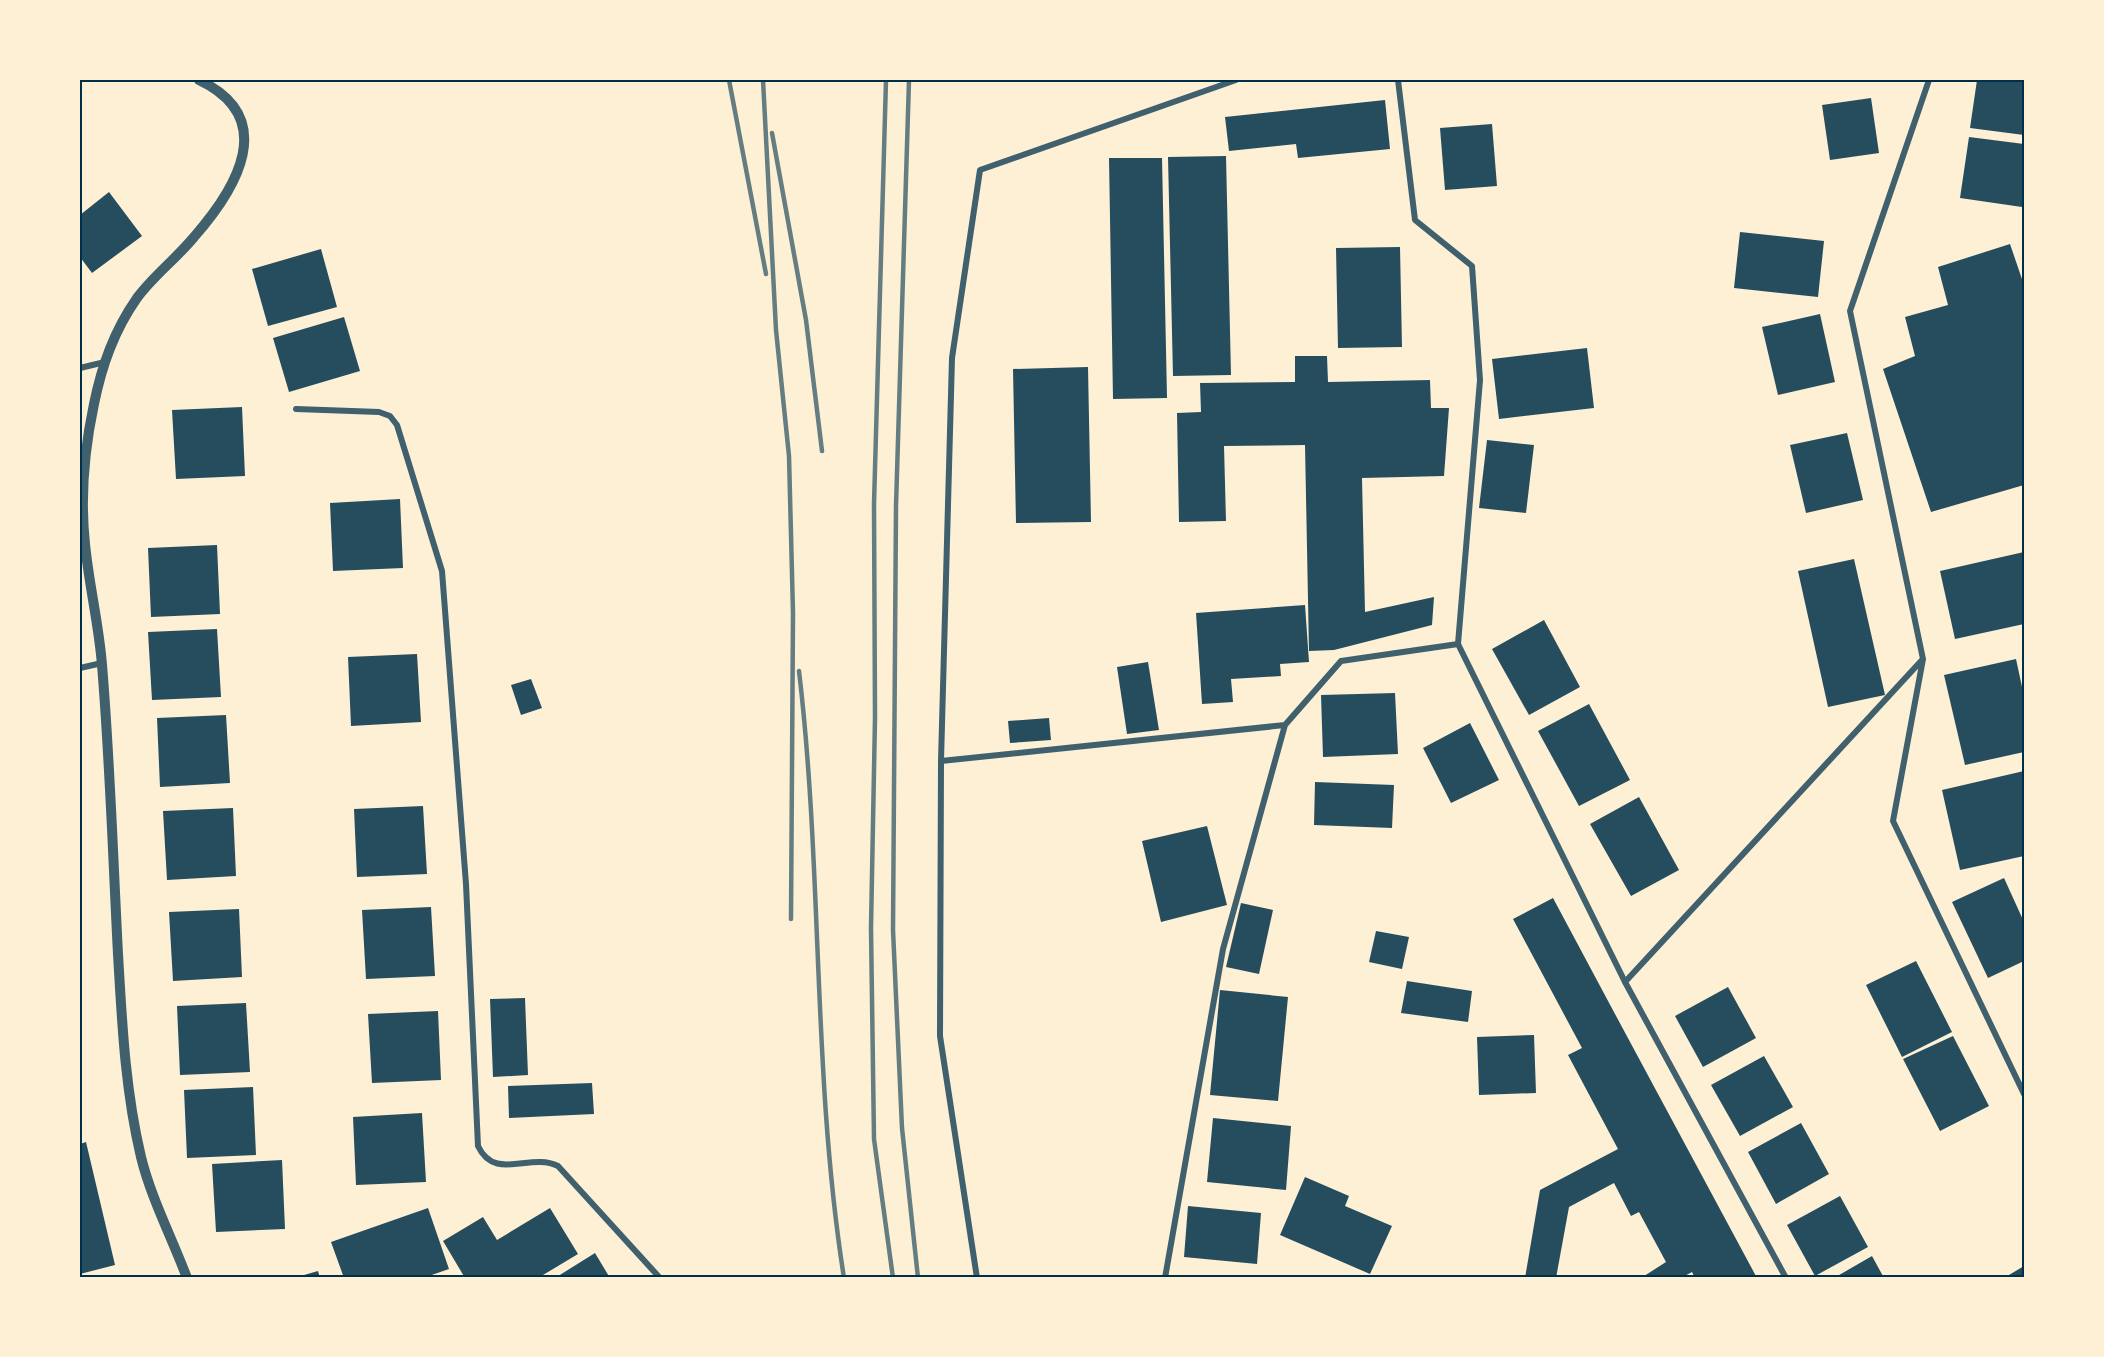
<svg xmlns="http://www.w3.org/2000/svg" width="2104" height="1357" viewBox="0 0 2104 1357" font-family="Mulish,sans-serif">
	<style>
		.building { fill: #264d5e }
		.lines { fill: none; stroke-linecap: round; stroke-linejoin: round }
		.minor { stroke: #3f606c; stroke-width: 6 }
		.tertiary { stroke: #3f606c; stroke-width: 10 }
		.rail { stroke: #657d81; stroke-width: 4.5 }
		.neatline { fill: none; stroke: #003049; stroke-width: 2 }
	</style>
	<rect width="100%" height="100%" fill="#fdf0d5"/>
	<path class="building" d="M1977 80H2024V135L1970 128Z
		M1871 98 1879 153 1830 160 1822 105Z
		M1385 100 1390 149 1298 158 1296 144 1229 151 1225 117Z
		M1492 124 1497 186 1445 190 1440 128Z
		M1969 137 2024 144 2022 207 1960 198Z
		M1226 156 1231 375 1173 376 1168 157Z
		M1109 158H1162L1167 398 1113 399Z
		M109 192 142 236 92 273 80 257V215Z
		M1740 232 1824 241 1818 297 1734 288Z
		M2010 244 2024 285V485L1931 512 1883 369 1915 356 1905 317 1948 305 1938 267Z
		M1400 247 1402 347 1338 348 1336 248Z
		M321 249 337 307 268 326 252 269Z
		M1820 314 1835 382 1778 395 1762 327Z
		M344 317 360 371 289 392 273 338Z
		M1587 348 1594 408 1499 419 1492 359Z
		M1295 356H1327L1328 382 1430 380 1431 408H1449L1444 476 1362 478 1365 612 1434 597 1432 625 1334 650 1309 651 1305 445 1224 446 1226 521 1179 522 1177 413 1201 412 1200 383 1295 382Z
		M1088 367 1091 522 1016 523 1013 369Z
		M242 407 245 476 176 479 172 410Z
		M1847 433 1863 500 1806 513 1790 445Z
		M1487 440 1534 445 1526 513 1479 508Z
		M400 499 403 568 333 571 330 503Z
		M217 545 220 614 151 617 148 548Z
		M2024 552V624L1955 639 1940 571Z
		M1854 559 1885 695 1828 707 1798 571Z
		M1305 605 1309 662 1280 664 1281 676 1231 679 1233 702 1202 704 1196 613Z
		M1544 620 1580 687 1529 715 1492 649Z
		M217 629 221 697 152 700 148 632Z
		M417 654 421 722 351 726 348 657Z
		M2016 659 2024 696V752L1965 765 1944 675Z
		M1148 662 1159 730 1127 734 1117 667Z
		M531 679 542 708 521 715 511 685Z
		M1395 693 1398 754 1323 757 1321 695Z
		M1589 704 1630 780 1579 806 1538 731Z
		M226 715 230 783 160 787 157 718Z
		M1049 718 1051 740 1010 743 1008 721Z
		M1470 723 1499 780 1451 803 1423 748Z
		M2024 771V856L1960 870 1942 790Z
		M1315 782 1394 785 1392 828 1314 825Z
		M1639 797 1679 870 1631 896 1590 824Z
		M423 806 427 874 357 877 354 809Z
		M233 808 236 876 167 880 163 811Z
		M1207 826 1227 905 1161 922 1142 841Z
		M2004 878 2024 922V961L1988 978 1952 902Z
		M1553 898 1615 1014 1757 1278H1695L1692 1272 1681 1278H1641L1666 1262 1639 1212 1631 1216 1614 1183 1569 1207 1556 1278H1525L1540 1190 1618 1149 1568 1055 1582 1048 1513 919Z
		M1241 903 1273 910 1259 974 1226 967Z
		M431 907 435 976 366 979 362 910Z
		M239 909 242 977 173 981 169 912Z
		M1376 931 1409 937 1402 969 1369 962Z
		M1916 961 1952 1032 1902 1057 1866 985Z
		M1407 981 1472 991 1468 1022 1401 1013Z
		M1728 987 1756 1038 1703 1067 1675 1016Z
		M1220 990 1288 997 1278 1101 1210 1095Z
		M525 998 528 1075 493 1077 490 999Z
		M246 1003 250 1072 180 1075 177 1006Z
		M438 1011 441 1080 372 1083 368 1014Z
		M1534 1035 1536 1093 1479 1095 1477 1037Z
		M1953 1036 1989 1106 1940 1131 1903 1059Z
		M1764 1056 1793 1107 1740 1136 1711 1085Z
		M592 1083 594 1114 509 1118 508 1086Z
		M253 1087 256 1155 187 1158 184 1090Z
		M422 1113 426 1182 356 1185 353 1117Z
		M1213 1118 1291 1126 1286 1190 1207 1182Z
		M1801 1123 1829 1174 1776 1204 1748 1152Z
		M86 1142 115 1265 80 1274V1144Z
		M282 1160 285 1229 216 1232 212 1164Z
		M1305 1177 1349 1196 1345 1206 1392 1226 1370 1274 1280 1235Z
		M1840 1196 1868 1247 1815 1276 1787 1225Z
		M1188 1206 1261 1213 1257 1264 1184 1257Z
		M428 1208 449 1269 423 1278H344L331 1242Z
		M550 1208 578 1254 538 1278H465L443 1241 483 1217 497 1240Z
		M595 1253 610 1278H555Z
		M1872 1256 1884 1278H1834Z
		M2024 1266V1278H2004Z
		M318 1271 320 1278H297V1277Z"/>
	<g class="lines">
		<path class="minor" d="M1398 80 1415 220 1472 266 1480 380 1458 644 1625 982 1786 1278
			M1929 80 1850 311 1923 659 1893 821 2024 1094
			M80 368 105 362
			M296 409 379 412 390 416 397 425 442 571 466 884 478 1146C495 1182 530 1152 558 1166L660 1278
			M80 668 102 663
			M941 761 1285 725
			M1625 982 1922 660
			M977 1278 940 1036 941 761 952 358 980 170 1236 80
			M1165 1278 1223 949 1285 725 1341 661 1458 644"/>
		<path class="tertiary" d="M187 1278C172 1238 151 1198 141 1157 125 1090 122 1022 118 954 113 858 110 761 102 665 99 625 89 585 85 544 80 497 84 451 94 404 102 365 114 331 137 298 154 275 176 259 194 237 237 188 279 118 199 80"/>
		<path class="rail" d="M729 80 766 274
			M763 80 776 330 789 456 793 613 791 919
			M886 80 874 504 875 718 871 928 874 1139 893 1278
			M909 80 896 506 893 930 902 1128 918 1278
			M772 133 806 320 822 451
			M799 671C823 872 812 1076 844 1278"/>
	</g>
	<rect width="2104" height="1357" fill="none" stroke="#fdf0d5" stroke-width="162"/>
	<rect x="81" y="81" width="1942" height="1195" class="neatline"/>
</svg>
